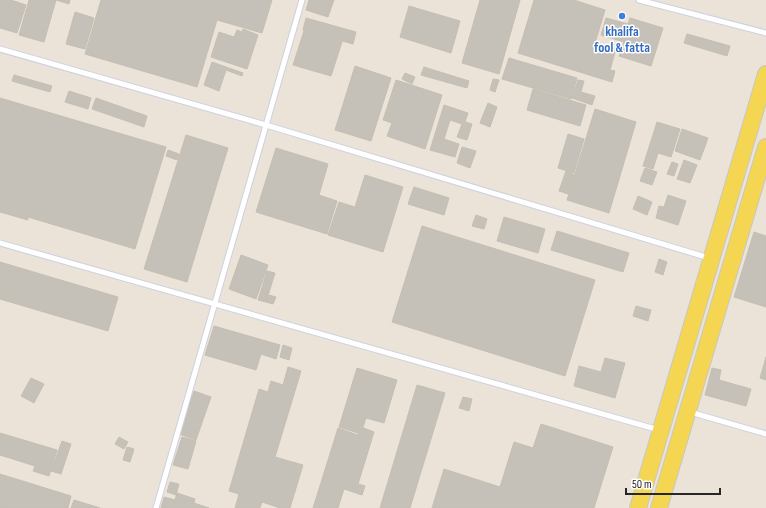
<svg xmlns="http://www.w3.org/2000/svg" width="766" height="508" viewBox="0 0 766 508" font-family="'Sofia Sans Condensed',sans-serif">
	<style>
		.building { fill: #c5c0b8; stroke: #c5bfb2 }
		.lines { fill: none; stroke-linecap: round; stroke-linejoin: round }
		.service-casing { stroke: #cdd0e1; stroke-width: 7 }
		.primary-casing { stroke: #c7c7c7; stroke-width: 18 }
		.service { stroke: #fff; stroke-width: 5 }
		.primary { stroke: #f4d653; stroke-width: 16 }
		.shop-dot { fill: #3f7fe0; stroke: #fff; stroke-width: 1.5 }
		.labels { text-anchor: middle; stroke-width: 3; stroke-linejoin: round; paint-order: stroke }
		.shop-label { font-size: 14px; font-weight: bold; fill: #366cbe; stroke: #fff }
	</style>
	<rect width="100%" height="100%" fill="#ebe3d8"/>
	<path class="building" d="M0 0H11L26 5 17 33 0 28Z
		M29 0H56L44 42 19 35Z
		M56 0H70L69 4Z
		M101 0H272L262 33 217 20 197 87 85 54Z
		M309 0H334L328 17 306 10Z
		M480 0H520L499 74 462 63Z
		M534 0H574L605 10 595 43 616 49 610 70 615 71 612 82 518 53Z
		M409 6 460 21 451 53 400 37Z
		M75 12 94 18 85 49 66 44Z
		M306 18 356 32 353 44 303 30Z
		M606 18 628 24 630 18 663 28 651 66 619 56 624 42 601 35Z
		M243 29 258 35 247 69 211 57 219 32 234 37 237 30 242 32Z
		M304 31 342 42 331 76 293 65Z
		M687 34 730 46 727 56 684 43Z
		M509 58 577 78 571 99 502 79Z
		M212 62 243 73 242 76 226 70 219 91 204 85Z
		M355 66 391 78 371 141 335 130Z
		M424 67 469 81 467 88 421 75Z
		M405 73 415 77 412 84 402 79Z
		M14 75 52 86 50 92 12 81Z
		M493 79 499 80 495 92 490 90Z
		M396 80 442 95 425 149 387 136 392 123 383 120Z
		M578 80 584 81 581 92 595 96 592 105 572 98Z
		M533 89 586 105 580 126 527 110Z
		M69 91 91 98 88 109 65 102Z
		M0 98 166 147 135 249 28 217V220L0 212Z
		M96 98 147 116 144 127 92 109Z
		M488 103 497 107 490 127 480 123Z
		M444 105 468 113 465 122 472 124 467 140 457 137 462 124 450 120 444 139 459 144 455 157 430 150Z
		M595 109 636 122 609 213 567 200Z
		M657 122 680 129 671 157 658 153 653 169 643 166Z
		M682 129 708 138 700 160 675 151Z
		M568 134 584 139 574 173 558 168Z
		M186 135 228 148 187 282 144 269Z
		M462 147 476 151 470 168 457 163Z
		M276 148 328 164 319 195 337 201 327 234 256 212Z
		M168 150 179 154 177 160 166 156Z
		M684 160 697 165 690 183 677 179Z
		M672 162 678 164 674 176 667 174Z
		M645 168 657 172 652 185 640 181Z
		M566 171 575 175 568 194 559 191Z
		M365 175 403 187 383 252 328 235 339 202 355 207Z
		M414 187 449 198 444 215 408 204Z
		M668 195 686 201 678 225 656 218 659 206 664 207Z
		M638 196 652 202 647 215 633 209Z
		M476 215 487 219 484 229 472 226Z
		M504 217 545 229 538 253 497 241Z
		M422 226 595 280 565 376 392 322Z
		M557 231 629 253 623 272 551 250Z
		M754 232 766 236V307L734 297Z
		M241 255 268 265 256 299 229 289Z
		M659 259 667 262 663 275 655 272Z
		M0 262 118 297 108 331 0 299Z
		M267 271 275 273 266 302 258 300Z
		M269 295 276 297 273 304 266 302Z
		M636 306 651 310 648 321 633 316Z
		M214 326 280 345 276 359 261 354 256 370 205 355Z
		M283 345 292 348 289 360 280 357Z
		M766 357V380L760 378Z
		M605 358 625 363 615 398 574 386 579 366 601 372Z
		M288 367 301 371 275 457 303 465 290 508H280L262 502 260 508H235L239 494 229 491 259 389 268 392 271 381 283 385Z
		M357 368 397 380 384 423 366 418 363 427 360 426 358 433 339 427Z
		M712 368 721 370 719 380 751 389 746 406 705 395Z
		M31 378 44 384 34 403 21 396Z
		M417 385 445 393 410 508H380Z
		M194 391 211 397 196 440 179 434Z
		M463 397 472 399 469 411 459 408Z
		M541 424 613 447 594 508H432L444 469 500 487 514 442 533 448Z
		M361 427 374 432 358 484 365 486 362 495 344 489 338 508H313L338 428 358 435Z
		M0 433 57 450 49 476 33 471 35 466 0 455Z
		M119 437 128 442 124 449 115 444Z
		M182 437 196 441 188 469 173 465Z
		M62 441 71 444 61 474 51 471Z
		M127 447 134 449 130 462 123 460Z
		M0 474 71 496 68 508H0Z
		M170 482 179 484 176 495 167 492Z
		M177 493 195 499 194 503 209 508H161L164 497 175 500Z
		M74 500 100 508H71Z"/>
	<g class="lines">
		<defs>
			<path id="service" d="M639 0 766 33
				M0 49 266 125 709 258
				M0 243 659 430
				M690 412 766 434
				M156 508 302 0"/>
			<path id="primary" d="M638 508 766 74
				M659 508 766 147"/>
		</defs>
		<use href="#service" class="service-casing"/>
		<use href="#primary" class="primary-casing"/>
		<use href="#service" class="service"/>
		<use href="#primary" class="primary"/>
	</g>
	<circle class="shop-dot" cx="622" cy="16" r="4"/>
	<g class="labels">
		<g class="shop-label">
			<text x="622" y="36">khalifa<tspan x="622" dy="16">fool &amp; fatta</tspan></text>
		</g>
	</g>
	<path d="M626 488v6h94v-6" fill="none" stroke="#272727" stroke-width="2"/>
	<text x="632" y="488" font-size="12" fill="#272727" stroke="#ffffff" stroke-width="3" paint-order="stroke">50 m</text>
</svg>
